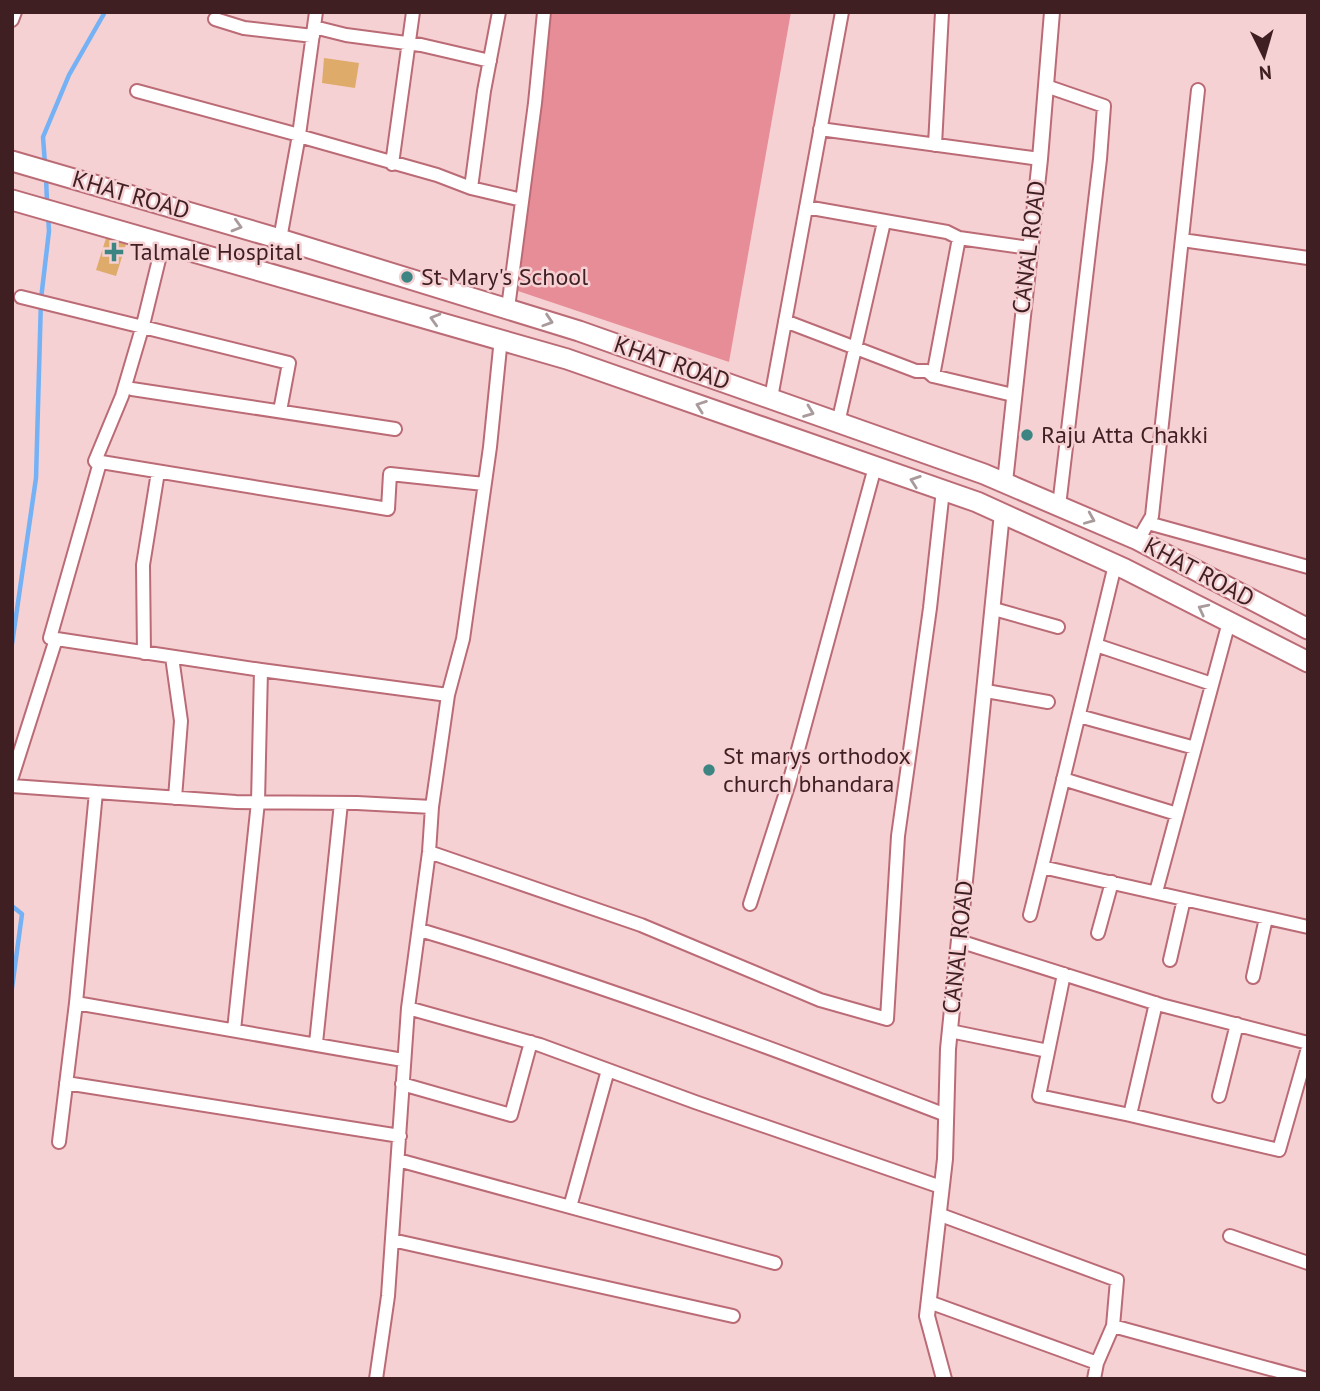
<svg xmlns="http://www.w3.org/2000/svg" width="1320" height="1391" viewBox="0 0 1320 1391" font-family="'PT Sans',sans-serif">
	<style>
		.green { fill: #e78d97 }
		.lines { fill: none; stroke-linecap: round; stroke-linejoin: round }
		.stream { stroke: #74b1f5; stroke-width: 4.5 }
		.building { fill: #deab6a }
		.minor-casing { stroke: #bb6b75; stroke-width: 16 }
		.tertiary-casing { stroke: #bb6b75; stroke-width: 18 }
		.trunk-casing { stroke: #bb6b75; stroke-width: 23 }
		.minor { stroke: #fff; stroke-width: 12 }
		.tertiary { stroke: #fff; stroke-width: 14 }
		.trunk { stroke: #fff; stroke-width: 19 }
		.oneway { stroke: #a99a9c }
		.poi-dot { fill: #3d8583; stroke: #f5d1d4; stroke-width: 2.5 }
		.labels { text-anchor: middle; stroke-width: 5; stroke-linejoin: round; paint-order: stroke }
		.street-label { font-size: 24px; fill: #401f23; stroke: #f5d1d4 }
		.poi-label { font-size: 24px; fill: #401f23; stroke: #f5d1d4; text-anchor: start }
	</style>
	<rect width="100%" height="100%" fill="#f5d1d4"/>
	<path class="green" d="M548 12H791L729 362 518 291Z"/>
	<g class="lines">
		<path class="stream" d="M45 164 43 137 69 75 105 12
			M46 177 47 203
			M12 644 36 478 41 299 49 231 48 215
			M12 906 22 914 12 988"/>
	</g>
	<path class="building" d="M324 58 359 63 355 88 322 83Z
		M107 235 127 241 116 276 96 270Z"/>
	<g class="lines">
		<defs>
			<path id="minor" d="M215 19 244 28 313 36
				M12 20 15 12
				M314 27 346 35 421 45 490 61
				M1046 86 1104 106 1100 159 1059 506
				M137 91 299 135
				M820 129 1040 159
				M299 136 437 175 471 188 484 91 499 12
				M935 145 942 12
				M392 164 413 12
				M471 188 522 200
				M806 207 947 232 959 238 1029 248
				M280 239 299 135 316 12
				M1182 240 1308 258
				M163 243 143 325 122 396 95 461 388 509 390 474 484 484
				M21 297 289 363 280 411
				M508 308 535 103 544 12
				M785 321 916 371H927L933 376 1013 395
				M933 376 959 238
				M125 386 132 389 395 429
				M771 398 842 12
				M838 423 884 222
				M95 461 99 466 50 638 261 670 448 695
				M1148 523 1308 567
				M1138 540 1152 516 1198 90
				M1115 565 1042 867 1308 927
				M994 609 1058 627
				M1096 645 1212 684
				M144 653 143 565 158 472
				M172 657 181 721 175 798
				M986 691 1048 702
				M1079 716 1195 748
				M12 777 56 639
				M1063 779 1177 814
				M12 786 236 802 357 803 432 807
				M429 852 641 925 820 1000 887 1019 898 836 930 608 943 490
				M1156 892 1229 622
				M750 904 789 783 875 467
				M1030 915 1042 867
				M420 930C598 983 772 1048 946 1115
				M1098 933 1112 882
				M959 941 1161 1005 1308 1043
				M1170 960 1184 899
				M1064 974 1039 1096 1130 1115
				M1253 977 1266 918
				M76 1003 403 1060
				M1156 1003 1130 1115 1279 1150 1308 1048
				M408 1008 540 1045 695 1102 941 1187
				M234 1030 258 802 261 670
				M950 1031 1048 1051
				M316 1043 341 803
				M66 1083 400 1136
				M402 1084 511 1115 531 1042
				M1219 1096 1237 1024
				M59 1142 76 1003 96 792
				M398 1160 775 1263
				M570 1207 608 1070
				M938 1214 1117 1280 1113 1326 1097 1363
				M1230 1236 1308 1263
				M392 1240 733 1316
				M929 1302 1097 1363 1094 1379
				M1113 1326 1307 1379
				M376 1379 388 1296 408 1008 429 852 432 807 448 695 463 639 490 447 501 338"/>
			<path id="tertiary" d="M1005 482 1040 159 1052 12
				M944 1379 927 1316 945 1159 948 1049 1002 513"/>
			<path id="trunk" d="M12 161 280 239 579 331 984 474 1138 540 1308 629
				M12 200 567 359 977 502 1125 569 1308 662"/>
		</defs>
		<use href="#minor" class="minor-casing"/>
		<use href="#tertiary" class="tertiary-casing"/>
		<use href="#trunk" class="trunk-casing"/>
		<use href="#minor" class="minor"/>
		<use href="#tertiary" class="tertiary"/>
		<use href="#trunk" class="trunk"/>
	</g>
	<defs><path id="oneway-chevron" d="M-2-3.5L2.5 0L-2 3.5" fill="none" stroke-width="1.6" stroke-linecap="round" stroke-linejoin="round" transform="scale(1.75)"/></defs>
	<g class="oneway">
		<use href="#oneway-chevron" transform="translate(237 226) rotate(16)"/>
		<use href="#oneway-chevron" transform="translate(435 319) rotate(-164)"/>
		<use href="#oneway-chevron" transform="translate(548 321) rotate(18)"/>
		<use href="#oneway-chevron" transform="translate(701 406) rotate(-160)"/>
		<use href="#oneway-chevron" transform="translate(809 412) rotate(21)"/>
		<use href="#oneway-chevron" transform="translate(915 481) rotate(-161)"/>
		<use href="#oneway-chevron" transform="translate(1090 519) rotate(23)"/>
		<use href="#oneway-chevron" transform="translate(1203 609) rotate(-153)"/>
	</g>
	<g class="poi-dot">
		<path d="M110.5 241.5h7v7h7v7h-7v7h-7v-7h-7v-7h7z"/>
		<circle cx="407" cy="277" r="7"/>
		<circle cx="1027" cy="435" r="7"/>
		<circle cx="709" cy="770" r="7"/>
	</g>
	<g class="labels">
		<g class="street-label">
			<text transform="translate(131 195) rotate(16)" y="8">KHAT ROAD</text>
			<text transform="translate(1029 247) rotate(-83)" y="8">CANAL ROAD</text>
			<text transform="translate(672 363) rotate(19)" y="8">KHAT ROAD</text>
			<text transform="translate(1199 572) rotate(28)" y="8">KHAT ROAD</text>
			<text transform="translate(958 947) rotate(-84)" y="8">CANAL ROAD</text>
		</g>
		<g class="poi-label">
			<text x="130" y="260">Talmale Hospital</text>
			<text x="421" y="285">St Mary's School</text>
			<text x="1041" y="443">Raju Atta Chakki</text>
			<text x="723" y="764">St marys orthodox<tspan x="723" dy="28">church bhandara</tspan></text>
		</g>
	</g>
	<rect width="1320" height="1391" fill="none" stroke="#401f23" stroke-width="28"/>
	<g transform="translate(1264 56) rotate(175)" stroke="#f5d1d4" stroke-width="5" paint-order="stroke">
	<path d="M0-5L12 26L0 18L-12 26Z" fill="#401f23"/>
	<text y="-10" font-size="19" font-weight="bold" text-anchor="middle" fill="#401f23">N</text>
	</g>
</svg>
